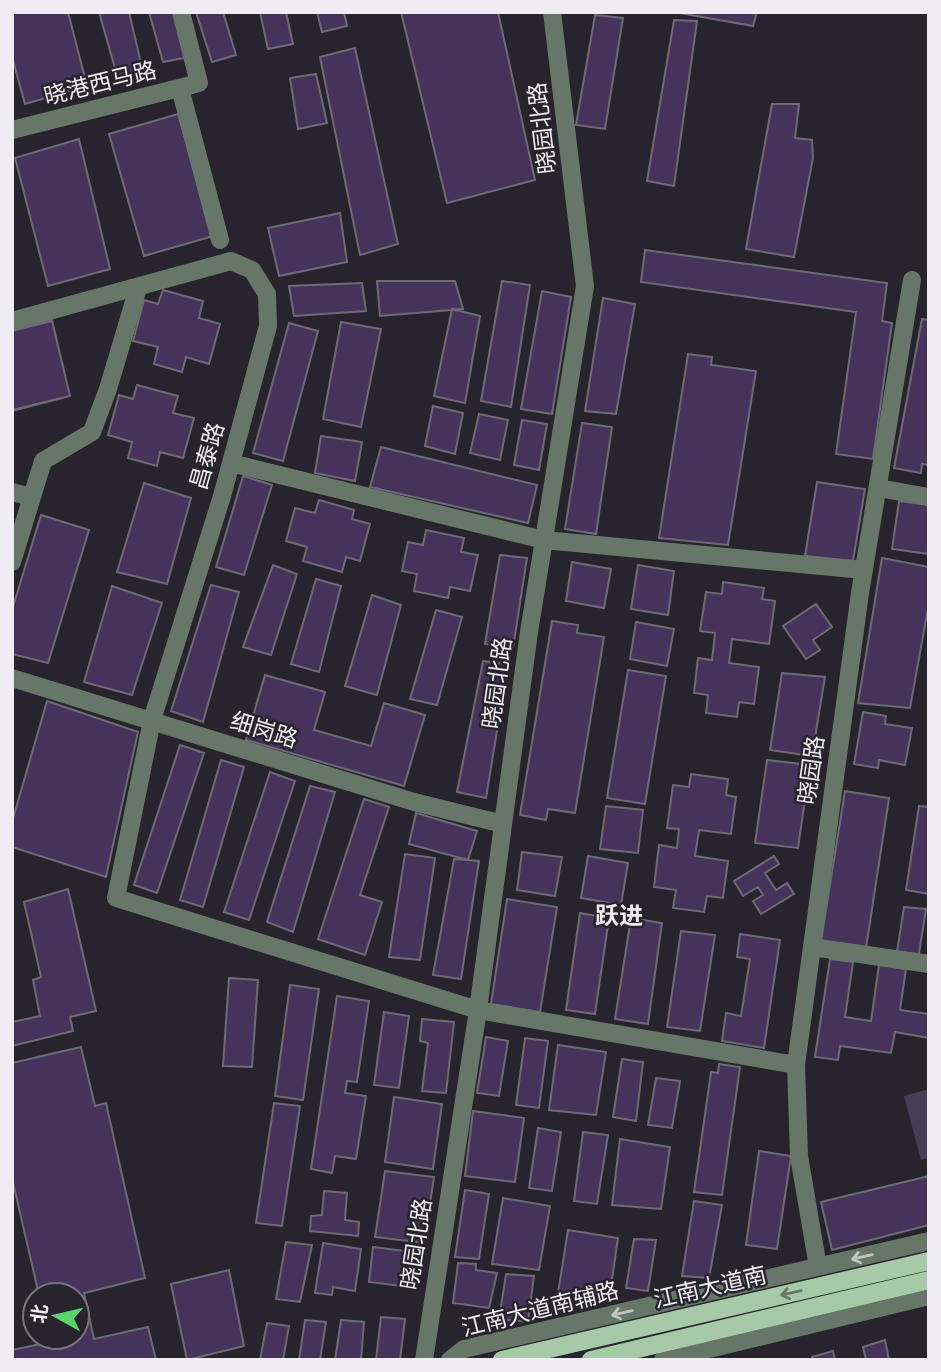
<svg xmlns="http://www.w3.org/2000/svg" width="941" height="1372" viewBox="0 0 941 1372" font-family="'Sofia Sans Condensed','Noto Sans SC',sans-serif">
	<style>
		.green { fill: #483d57 }
		.building { fill: #45335b; stroke: #6e6a74; stroke-width: 2 }
		.lines { fill: none; stroke-linecap: round; stroke-linejoin: round }
		.minor { stroke: #667767; stroke-width: 18 }
		.major { stroke: #a6caa8; stroke-width: 18 }
		.oneway { stroke: #bfc4c2 }
		.oneway2 { stroke: #67776a }
		.labels { text-anchor: middle; stroke-width: 5; stroke-linejoin: round; paint-order: stroke }
		.street-label { font-size: 23px; fill: #efedf3; stroke: #28242d }
		.neighbourhood-label { font-size: 24px; font-weight: bold; fill: #efedf3; stroke: #28242d }
	</style>
	<rect width="100%" height="100%" fill="#28242d"/>
	<path class="green" d="M929 1089V1158L921 1160 904 1096Z"/>
	<path class="building" d="M12 12H68L87 86 25 104 12 57Z
		M99 12H129L143 72 118 79Z
		M149 12H177L189 57 163 62Z
		M196 12H223L236 55 212 62Z
		M260 12H286L293 44 268 49Z
		M317 12H344L347 26 322 32Z
		M401 12H498L535 180 447 203Z
		M674 12H757L753 26Z
		M595 15 623 18 605 129 576 125Z
		M674 20 697 21 674 186 647 181Z
		M355 48 398 244 360 255 320 57Z
		M316 74 327 123 298 129 290 78Z
		M772 104H799L795 138 812 140 813 158 794 257 746 249Z
		M178 114 213 236 144 256 109 134Z
		M79 139 110 269 48 286 15 158Z
		M340 213 347 262 279 276 268 228Z
		M645 250 887 283 882 321 892 323 873 459 836 454 856 312 641 282Z
		M377 281H455L463 309 380 316Z
		M502 281 530 285 511 407 481 401Z
		M362 283 366 311 294 316 289 286Z
		M163 290 203 301 199 318 220 324 209 364 186 357 182 372 154 364 158 347 133 341 144 300 158 304Z
		M542 291 571 297 552 414 521 409Z
		M603 298 635 304 616 414 585 411Z
		M452 309 480 316 465 403 434 396Z
		M922 319 929 320V465L922 464 921 473 894 468Z
		M52 320 70 396 12 411V331Z
		M52 321 70 396 12 410V331Z
		M341 322 381 329 361 427 323 419Z
		M289 323 318 331 283 461 253 453Z
		M688 354 712 357 711 365 756 371 728 545 659 538Z
		M137 385 178 396 173 413 194 418 183 458 160 452 157 466 128 458 132 442 108 435 119 395 133 399Z
		M433 406 463 413 455 454 425 446Z
		M479 414 508 420 500 460 470 453Z
		M522 420 547 424 539 470 514 465Z
		M582 423 612 427 596 534 565 529Z
		M321 436 362 442 355 481 315 473Z
		M381 447 537 485 528 523 370 487Z
		M243 476 272 485 244 575 216 567Z
		M817 482 865 489 853 561 805 556Z
		M144 483 191 498 167 584 117 572Z
		M319 500 354 510 352 519 370 524 360 561 346 557 342 572 303 561 307 547 286 541 295 508 315 513Z
		M899 501 929 505V554L892 549Z
		M41 515 89 530 48 663 12 654V610Z
		M426 530 464 538 461 552 478 555 470 591 450 587 448 598 414 591 417 574 402 571 408 542 423 545Z
		M500 555 527 558 513 648 485 644Z
		M882 558 929 567V603L910 708 858 703Z
		M572 562 611 569 604 608 566 601Z
		M273 565 297 574 271 655 243 647Z
		M638 565 674 571 668 615 631 609Z
		M316 579 341 586 319 672 291 664Z
		M723 582 764 588 762 599 775 601 769 644 732 639 729 663 759 667 754 704 739 702 737 717 706 713 708 695 694 693 698 658 712 660 715 633 700 631 706 592 722 594Z
		M211 585 239 592 203 722 171 711Z
		M112 586 162 603 132 695 84 682Z
		M372 595 401 605 377 695 345 686Z
		M816 604 832 627 813 640 820 650 806 659 783 626Z
		M436 610 462 617 437 705 410 699Z
		M552 621 578 625 577 633 604 637 575 813 548 809 546 820 520 815Z
		M636 622 674 629 667 666 630 659Z
		M483 661 508 664 486 798 457 792Z
		M628 670 666 676 645 804 607 798Z
		M782 673 825 677 812 756 770 750Z
		M265 675 325 692 314 730 371 746 384 703 425 715 404 786 246 740Z
		M47 701 138 732 106 877 12 847V822Z
		M863 712 886 716 885 724 912 728 905 765 879 760 878 768 854 764Z
		M180 745 204 753 157 893 134 885Z
		M221 760 244 767 203 907 180 900Z
		M767 760 810 765 798 848 755 843Z
		M270 772 295 781 249 920 224 912Z
		M691 774 728 779 726 795 736 797 731 834 699 830 695 856 728 861 723 898 707 896 704 912 673 908 676 890 654 887 659 845 677 848 679 829 667 828 673 785 689 787Z
		M310 786 335 792 293 932 267 922Z
		M845 791 889 798 866 948 821 941Z
		M364 799 389 807 360 895 382 902 365 955 318 939Z
		M606 806 643 810 638 853 600 849Z
		M919 806 929 807V894L906 890Z
		M416 813 477 831 468 860 409 844Z
		M522 852 562 857 555 896 517 890Z
		M405 854 435 858 420 960 389 957Z
		M588 856 628 863 621 905 581 898Z
		M774 856 779 864 765 873 776 890 787 883 794 894 761 914 753 901 763 895 758 887 743 896 734 881Z
		M454 859 479 861 461 979 433 975Z
		M68 889 96 1011 70 1017 73 1031 12 1046V1022L40 1016 33 980 41 977 24 902Z
		M507 899 557 907 540 1012 491 1004Z
		M904 907 926 909 919 954 897 952Z
		M580 913 609 918 595 1014 566 1010Z
		M631 918 662 923 648 1024 615 1019Z
		M681 931 715 935 700 1031 667 1027Z
		M740 934 780 940 764 1048 722 1041 726 1013 741 1016 750 959 737 957Z
		M830 959 853 962 845 1017 871 1021 879 965 906 969 900 1010 929 1014V1038L895 1032 891 1053 840 1046 838 1060 815 1057Z
		M229 978 258 980 252 1067 223 1066Z
		M290 985 319 989 303 1100 275 1096Z
		M337 996 369 1001 357 1082 347 1081 345 1093 366 1096 356 1159 335 1156 332 1173 311 1169Z
		M384 1012 409 1016 399 1088 374 1085Z
		M422 1019 454 1022 446 1093 422 1091 428 1043 420 1041Z
		M486 1037 508 1041 499 1096 477 1093Z
		M525 1038 548 1041 539 1108 516 1105Z
		M558 1045 606 1052 596 1115 549 1110Z
		M81 1047 95 1106 106 1103 145 1278 84 1293 94 1339 148 1327 156 1360H12V1350L50 1342 49 1337H77V1295H39L12 1178V1063Z
		M622 1059 643 1062 636 1121 613 1117Z
		M719 1064 740 1067 722 1195 694 1192 711 1072 718 1073Z
		M656 1078 680 1081 672 1128 648 1125Z
		M394 1097 442 1104 433 1169 385 1162Z
		M274 1103 300 1106 282 1226 256 1223Z
		M473 1111 524 1118 515 1182 465 1176Z
		M538 1128 561 1132 552 1191 529 1188Z
		M583 1132 608 1135 597 1204 574 1201Z
		M620 1139 670 1147 661 1209 612 1205Z
		M759 1151 791 1156 777 1249 746 1245Z
		M385 1171 434 1177 424 1243 375 1237Z
		M929 1176V1225L832 1250 821 1202Z
		M465 1190 489 1194 479 1259 455 1257Z
		M324 1191 347 1193 345 1220 359 1222 358 1236 310 1231 311 1216 322 1215Z
		M503 1198 550 1206 539 1270 492 1264Z
		M694 1201 722 1205 709 1278 682 1276Z
		M568 1230 618 1238 609 1300 558 1293Z
		M634 1239 656 1240 648 1291 626 1288Z
		M286 1242 312 1245 300 1302 276 1299Z
		M323 1243 361 1249 355 1291 333 1287 332 1295 315 1293Z
		M373 1247 422 1253 416 1288 369 1282Z
		M458 1263 476 1264V1270L497 1273 489 1308 453 1303Z
		M229 1270 244 1346 187 1360 171 1284Z
		M506 1274 534 1276 528 1322 499 1319Z
		M381 1317 405 1319 400 1360H376Z
		M305 1320 326 1322 320 1360H299Z
		M341 1320 364 1322 361 1360H335Z
		M267 1323 289 1326 283 1360H260Z
		M885 1340 889 1360H866L863 1347Z
		M833 1351 835 1360H813L812 1357Z"/>
	<g class="lines">
		<path class="minor" d="M180 88 220 240
			M12 130 199 83 181 12
			M12 321 231 261 252 270 267 294 268 326 222 496 152 720 116 898 478 1010 796 1065
			M231 463 544 540 864 570
			M878 488 929 497
			M12 492 32 497
			M12 562 43 461 92 432 108 389 138 288
			M12 678 414 802 503 824
			M812 947 929 964
			M818 1267 799 1156 796 1065 860 593 912 280
			M424 1360 478 1010 529 632 585 286 552 12
			M450 1360 464 1349 929 1241
			M663 1360 929 1296"/>
		<path class="major" d="M502 1360 929 1261
			M591 1360 929 1280"/>
	</g>
	<defs><path id="oneway-shaft" d="M-6 0H5M1.5-3L5.5 0L1.5 3" fill="none" stroke-width="1.6" stroke-linecap="round" stroke-linejoin="round" transform="scale(1.75)"/></defs>
	<g class="oneway">
		<use href="#oneway-shaft" transform="translate(862 1257) rotate(167)"/>
		<use href="#oneway-shaft" transform="translate(622 1313) rotate(167)"/>
	</g>
	<use class="oneway2" href="#oneway-shaft" transform="translate(791 1293) rotate(167)"/>
	<g class="labels">
		<g class="street-label">
			<text transform="translate(100 83) rotate(-14)" y="8">晓港西马路</text>
			<text transform="translate(542 128) rotate(-97)" y="8">晓园北路</text>
			<text transform="translate(207 456) rotate(-74)" y="8">昌泰路</text>
			<text transform="translate(497 683) rotate(-82)" y="8">晓园北路</text>
			<text transform="translate(264 730) rotate(17)" y="8">细岗路</text>
			<text transform="translate(811 770) rotate(-82)" y="8">晓园路</text>
			<text transform="translate(416 1244) rotate(-81)" y="8">晓园北路</text>
			<text transform="translate(710 1287) rotate(-13)" y="8">江南大道南</text>
			<text transform="translate(540 1309) rotate(-14)" y="8">江南大道南辅路</text>
		</g>
		<g class="neighbourhood-label">
			<text x="619" y="924">跃进</text>
		</g>
	</g>
	<rect width="941" height="1372" fill="none" stroke="#efedf3" stroke-width="28"/>
	<g transform="translate(56 1316) rotate(278)"><circle r="33" fill="#28242d" stroke="#78747c" stroke-width="2"/>
	<path d="M0-5L12 26L0 18L-12 26Z" fill="#5ad56e"/>
	<text y="-10" font-size="19" font-weight="bold" text-anchor="middle" fill="#efedf3">北</text>
	</g>
</svg>
